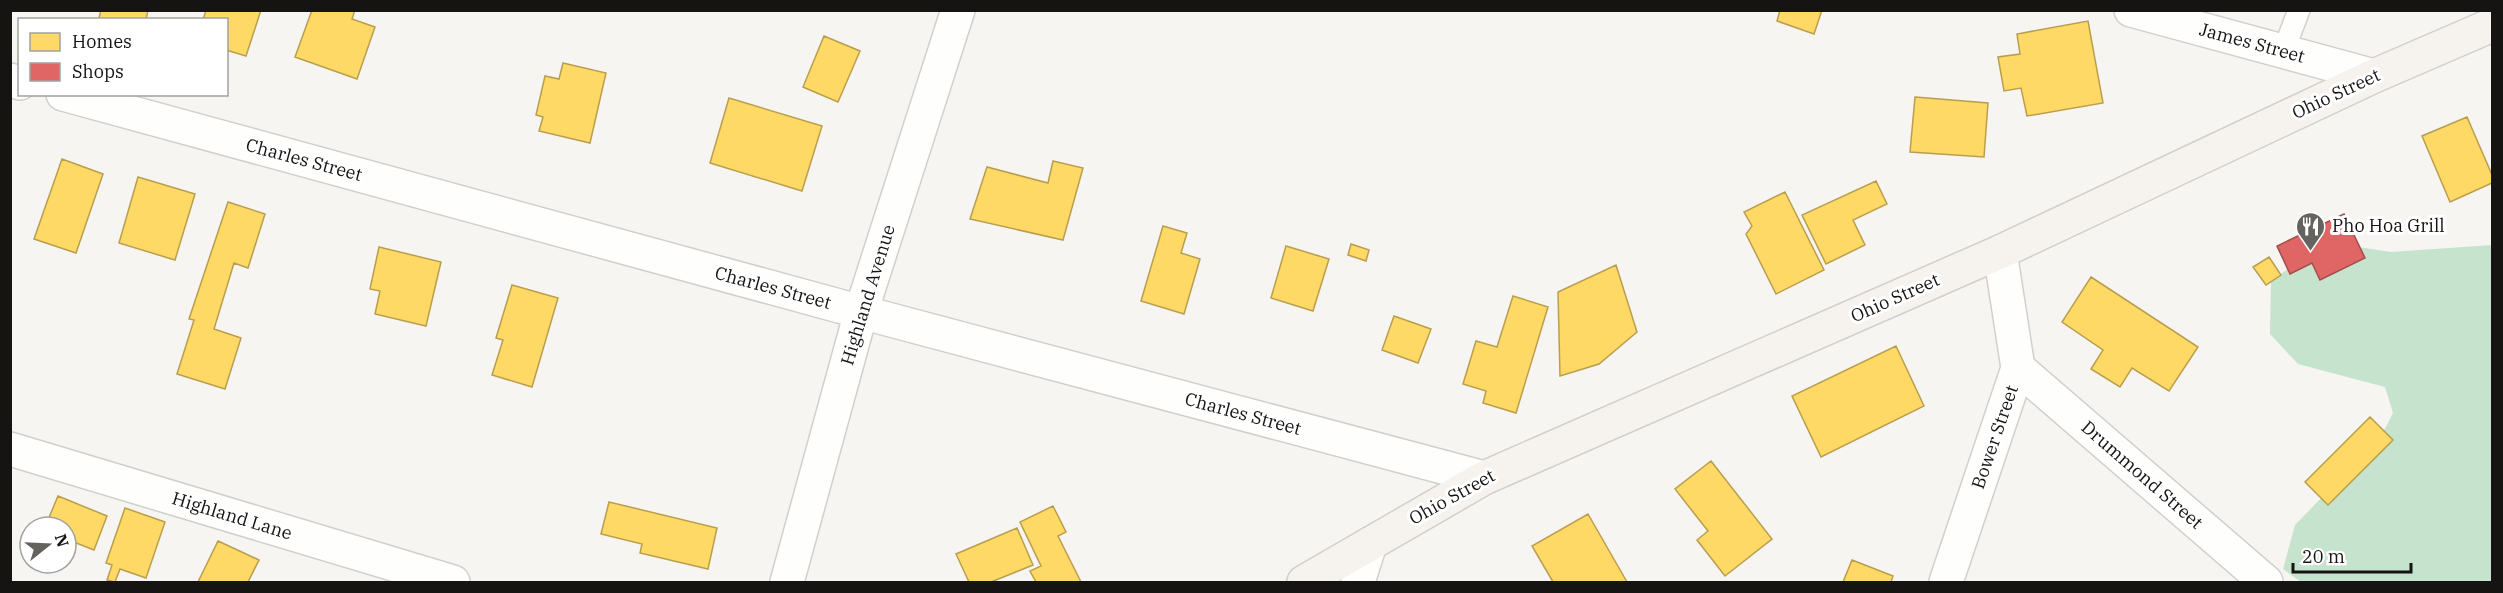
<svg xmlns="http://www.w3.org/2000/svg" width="2503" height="593" viewBox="0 0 2503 593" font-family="'IBM Plex Serif',serif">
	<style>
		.green { fill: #c5e3cd }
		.homes { fill: #ffd966; stroke: #b99e4d; stroke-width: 1.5 }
		.shops { fill: #e06666; stroke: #a34d4d; stroke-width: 1.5 }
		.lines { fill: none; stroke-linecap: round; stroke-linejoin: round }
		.lane-casing { stroke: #d1d0ce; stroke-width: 24 }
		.street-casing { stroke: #d1d0ce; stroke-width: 36 }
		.secondary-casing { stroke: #d1d0ce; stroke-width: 36 }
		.lane { stroke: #fefefd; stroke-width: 21 }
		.street { stroke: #fefefd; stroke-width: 33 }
		.secondary { stroke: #f6f2ee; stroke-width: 33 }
		.labels { text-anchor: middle; stroke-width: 6; stroke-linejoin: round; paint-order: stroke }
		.street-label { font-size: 18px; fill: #151412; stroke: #fff }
		.poi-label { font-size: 18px; fill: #151412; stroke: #fff; text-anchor: start }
	</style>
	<rect width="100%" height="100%" fill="#f7f5f2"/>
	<path class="green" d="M2325 242 2391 252 2492 245V582H2301L2283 569 2295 525 2333 486 2372 454 2393 413 2385 387 2298 364 2270 334 2271 281Z"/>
	<path class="homes" d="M101 10H148L146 20H103L99 18Z
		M206 10H261L246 56 226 50V20H203Z
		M312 10H355L352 19 375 27 357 79 295 57Z
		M1780 10H1822L1814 34 1777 21Z
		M2088 21 2103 103 2027 116 2021 88 2004 91 1998 57 2020 54 2017 34Z
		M824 36 860 51 838 102 803 87Z
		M563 63 606 73 590 143 539 131 543 117 536 115 545 76 559 79Z
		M1915 97 1988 103 1984 157 1910 152Z
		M729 98 822 126 802 191 710 163Z
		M2467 117 2492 175V183L2450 202 2422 136Z
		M62 159 103 174 76 253 34 239Z
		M1053 161 1083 168 1063 240 970 219 987 167 1048 183Z
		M138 177 195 194 175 260 119 243Z
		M1876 181 1887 204 1853 220 1865 245 1826 264 1802 215Z
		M1785 192 1824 270 1776 294 1746 234 1752 226 1744 212Z
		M228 202 265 214 248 268 234 263 214 329 241 338 225 389 177 374 194 320 189 319Z
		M1163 226 1187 233 1181 253 1200 259 1184 314 1141 301Z
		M1351 244 1369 250 1366 261 1348 255Z
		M1286 246 1329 259 1313 311 1271 298Z
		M379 247 441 262 426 326 375 314 380 291 370 289Z
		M2269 257 2281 275 2266 285 2253 267Z
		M1616 265 1637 332 1599 364 1560 376 1558 292Z
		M2091 277 2198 347 2169 391 2132 368 2120 387 2091 369 2103 350 2062 322Z
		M512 285 558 298 532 387 492 375 503 340 496 338Z
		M1513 296 1548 307 1516 413 1483 403 1486 391 1463 384 1476 341 1497 347Z
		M1394 316 1431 329 1418 363 1382 350Z
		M1896 346 1924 406 1821 457 1792 396Z
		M2370 417 2393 440 2328 505 2305 482Z
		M1711 461 1772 539 1725 576 1697 540 1708 531 1675 489Z
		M58 496 107 516 94 550 66 539V527H45Z
		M609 502 717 528 708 569 640 553 642 544 601 534Z
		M1053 506 1066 532 1058 536 1081 582H1036L1030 571 1041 566 1020 522Z
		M125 508 165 522 146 578 120 569 115 582 107 580 112 565 106 563Z
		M1588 514 1627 582H1553L1532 546Z
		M1017 528 1033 565 991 582H969L956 554Z
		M218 541 259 560 248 582H198Z
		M1852 560 1893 576 1891 582H1843Z"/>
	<path class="shops" d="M2344 214 2365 258 2320 280 2312 263 2290 274 2277 246Z"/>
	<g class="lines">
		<defs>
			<path id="lane" d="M2283 52 2299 10"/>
			<path id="street" d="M2131 10 2374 76
				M10 80 20 83
				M63 94 861 312 1484 478
				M2018 368 2266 582
				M10 449 453 582
				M787 582 861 312 958 10
				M1358 582 1370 544
				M1946 582 2018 368 2000 252"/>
			<path id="secondary" d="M1304 582 1484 478 2000 252 2374 76 2492 25"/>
		</defs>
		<use href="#lane" class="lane-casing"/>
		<use href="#street" class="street-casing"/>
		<use href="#secondary" class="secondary-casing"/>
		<use href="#lane" class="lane"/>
		<use href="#street" class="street"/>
		<use href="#secondary" class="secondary"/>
	</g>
	<defs>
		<symbol id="restaurant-pin" viewBox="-11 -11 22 30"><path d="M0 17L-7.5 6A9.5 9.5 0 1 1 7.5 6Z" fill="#646360" stroke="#fff"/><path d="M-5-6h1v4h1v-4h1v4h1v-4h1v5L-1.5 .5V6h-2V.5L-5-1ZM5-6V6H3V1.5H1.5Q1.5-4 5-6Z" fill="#fff"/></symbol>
	</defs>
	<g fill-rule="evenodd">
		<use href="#restaurant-pin" x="2294" y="210" width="33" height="45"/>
	</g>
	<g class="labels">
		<g class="street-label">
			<text transform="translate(2252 43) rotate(15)" y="6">James Street</text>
			<text transform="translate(2336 94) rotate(-25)" y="6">Ohio Street</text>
			<text transform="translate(304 160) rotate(15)" y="6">Charles Street</text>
			<text transform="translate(773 288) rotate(15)" y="6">Charles Street</text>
			<text transform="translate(868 295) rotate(-73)" y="6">Highland Avenue</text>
			<text transform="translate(1895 298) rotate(-24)" y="6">Ohio Street</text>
			<text transform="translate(1243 414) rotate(15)" y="6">Charles Street</text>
			<text transform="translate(1995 437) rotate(-71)" y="6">Bower Street</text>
			<text transform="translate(2142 475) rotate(41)" y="6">Drummond Street</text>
			<text transform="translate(1452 497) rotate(-29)" y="6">Ohio Street</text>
			<text transform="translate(232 516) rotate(17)" y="6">Highland Lane</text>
		</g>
		<g class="poi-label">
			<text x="2332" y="232">Pho Hoa Grill</text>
		</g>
	</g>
	<rect width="2503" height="593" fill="none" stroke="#151412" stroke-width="24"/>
	<rect x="18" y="18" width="210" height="78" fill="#ffffff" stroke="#a1a1a0" stroke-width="1.5"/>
	<rect x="30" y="33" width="30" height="18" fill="#ffd966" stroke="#a1a1a0" stroke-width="1.5"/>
	<text x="72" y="48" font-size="18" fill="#151412">Homes</text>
	<rect x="30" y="63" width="30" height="18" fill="#e06666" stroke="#a1a1a0" stroke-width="1.5"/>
	<text x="72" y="78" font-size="18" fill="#151412">Shops</text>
	<g transform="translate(48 545) rotate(72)"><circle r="28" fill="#ffffff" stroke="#a1a1a0" stroke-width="1.5"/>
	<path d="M0-4.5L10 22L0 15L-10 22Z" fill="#646360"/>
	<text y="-9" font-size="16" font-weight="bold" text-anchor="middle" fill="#151412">N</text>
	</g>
	<path d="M2293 563v9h118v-9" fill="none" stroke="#151412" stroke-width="3"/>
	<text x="2302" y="563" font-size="18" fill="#151412" stroke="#ffffff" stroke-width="4.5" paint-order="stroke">20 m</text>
</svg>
